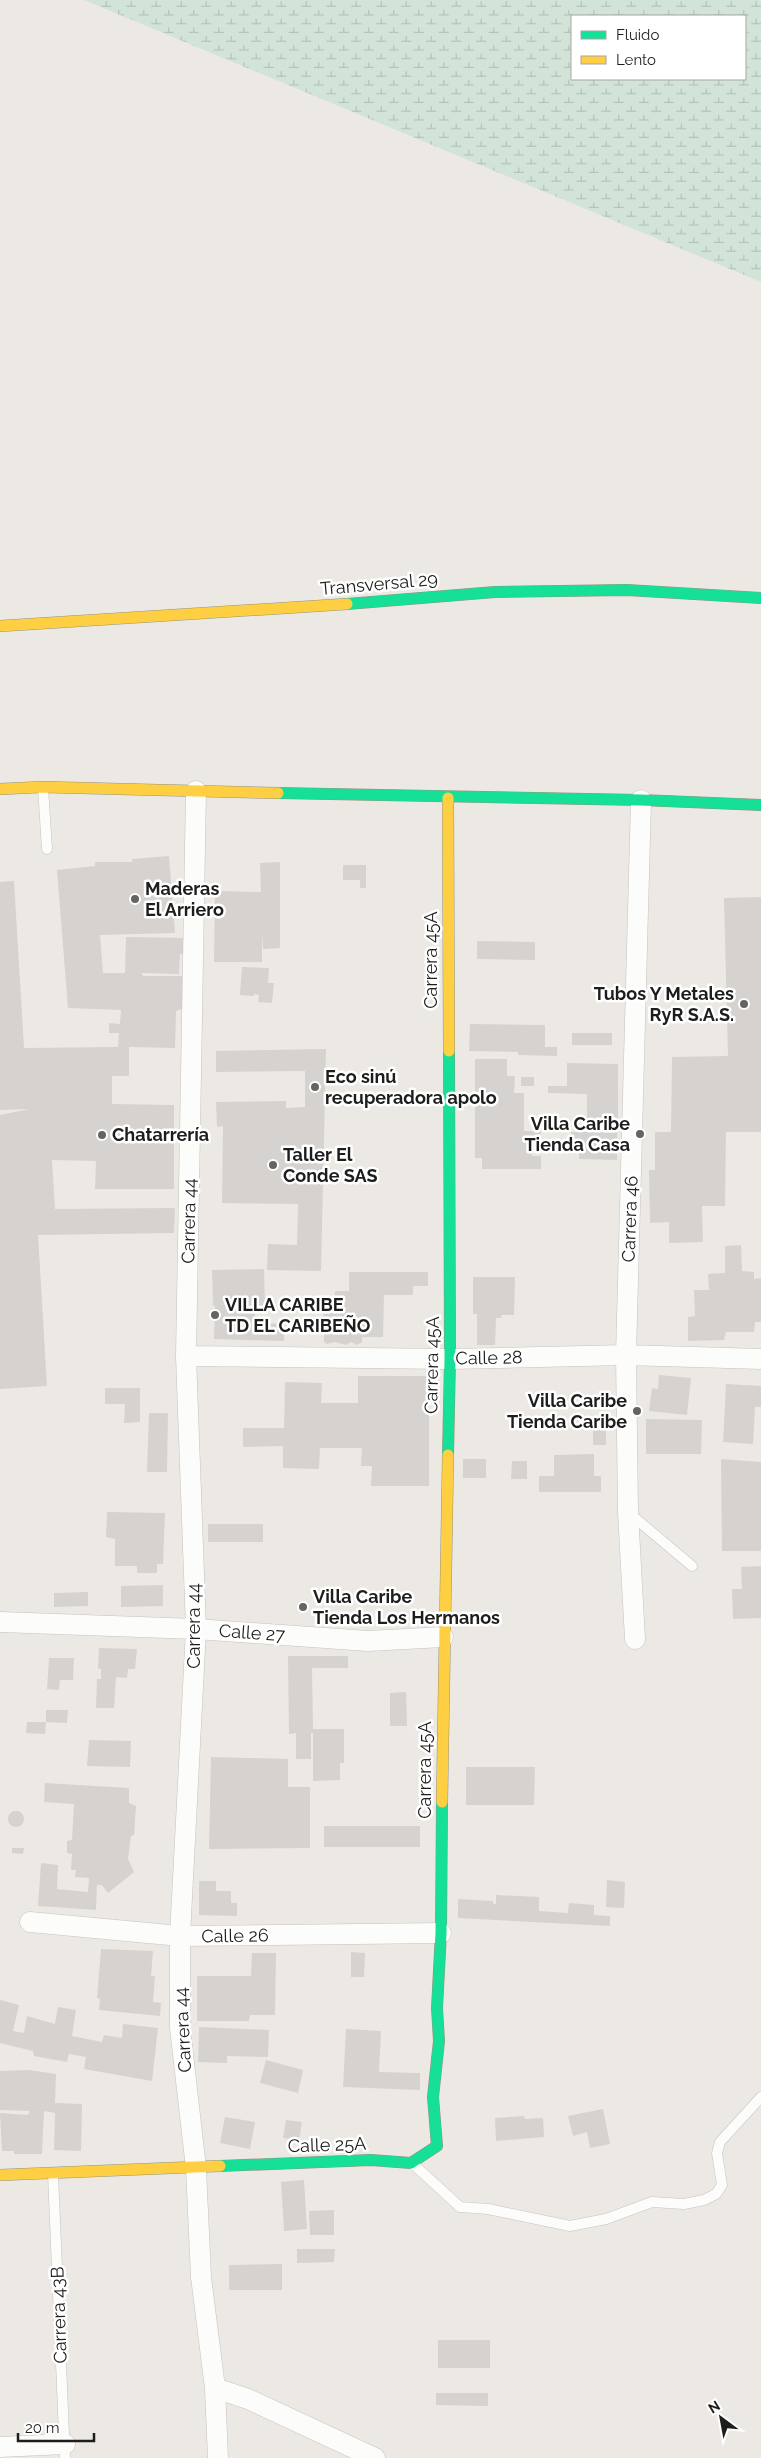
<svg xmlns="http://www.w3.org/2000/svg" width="761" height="2458" viewBox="0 0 761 2458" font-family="Raleway,sans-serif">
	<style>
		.wetland { fill: url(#wetland-marsh); fill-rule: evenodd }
		.building { fill: #d6d2cf }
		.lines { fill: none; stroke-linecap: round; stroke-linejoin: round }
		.lane-casing { stroke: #c4c3c1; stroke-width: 11 }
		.street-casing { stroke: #c4c3c1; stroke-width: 21 }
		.fast-casing { stroke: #95957c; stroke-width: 12 }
		.slow-casing { stroke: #95957c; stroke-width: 12 }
		.lane { stroke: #fcfcfb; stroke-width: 10 }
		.street { stroke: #fcfcfb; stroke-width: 20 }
		.fast { stroke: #16e098; stroke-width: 11 }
		.slow { stroke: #ffcf43; stroke-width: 11 }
		.poi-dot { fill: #656463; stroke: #fff; stroke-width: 2 }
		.labels { text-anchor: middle; stroke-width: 5; stroke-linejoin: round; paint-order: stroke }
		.street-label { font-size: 18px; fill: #1d1d1d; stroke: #fff }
		.poi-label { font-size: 18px; font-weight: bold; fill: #1d1d1d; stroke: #fff; text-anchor: start }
	</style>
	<defs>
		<pattern id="wetland-marsh" width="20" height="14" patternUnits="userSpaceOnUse" patternTransform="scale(1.25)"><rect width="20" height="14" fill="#d2e4d8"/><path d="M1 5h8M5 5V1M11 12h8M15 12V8" fill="none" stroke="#b4c3b9"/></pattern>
	</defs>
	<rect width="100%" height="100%" fill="#ece9e4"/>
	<path class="wetland" d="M84 0H761V282ZM572 16H745V79H572Z"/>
	<path class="building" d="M169 856 175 933 100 935 103 973H125L126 937 188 938V954H180L179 974 142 973 143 976H182V1009L176 1011 175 1048 129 1047V1076H112V1104L174 1105V1189H95L96 1161 52 1160 55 1209 175 1208 174 1233 38 1235 47 1386 0 1389V1115L29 1109 0 1110V882L14 881 24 1048 118 1047 119 1033H109V1023L120 1024 121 1010 68 1008 57 870 95 866V862H132V859Z
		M280 862V948L263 949 262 933V962H214L215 891 261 892 260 863Z
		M343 865H366V888H360V880H343Z
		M761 897V1132H726L725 1206H702L703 1242 669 1243V1222L650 1223 649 1170H655V1132H671L672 1057 728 1056 724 898Z
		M477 941 535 942V960L477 959Z
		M242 967 269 968 268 983H274L272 1003 258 1002 259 995 254 994V996L240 995Z
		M470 1024 545 1025V1047H557V1056L518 1055V1052L469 1051Z
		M572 1033H612V1045H572Z
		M326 1049 321 1271 267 1270 268 1244 297 1245 298 1204 222 1203 223 1126 217 1127 216 1102 286 1101V1108L305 1107V1071L216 1072V1051Z
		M475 1059H507V1076H515L514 1093H524V1131H541V1141H532V1156H541V1169H482V1158H475Z
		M567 1063 618 1064V1130L587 1129V1094L548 1093V1086H567Z
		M521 1077H534V1086H521Z
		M571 1132H617V1160L579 1159V1140L572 1141Z
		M741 1245 742 1271 754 1272V1279L761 1278V1322H755L754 1332H726L724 1340 688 1341V1317L695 1316 694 1290H709L708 1274 725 1273V1246Z
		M264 1269 265 1305 234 1306V1310L255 1311 254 1328H258V1323L285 1324 284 1341 214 1339 215 1305 213 1306 212 1270Z
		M349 1272H428V1286H413V1295H384L383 1337H362V1342L357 1345 351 1342 346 1345 335 1342 327 1344 324 1342 323 1303H334L335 1291H349Z
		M473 1277H515L514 1315H502L501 1318H496L495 1345H477V1314H473Z
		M659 1375 691 1378 687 1415 649 1411 652 1388 658 1389Z
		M358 1376H429V1486H371L372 1466H361L362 1448H320L319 1469 283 1468V1446L243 1447V1428H284L285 1382 322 1383 321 1403H358Z
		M726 1384 761 1386V1407H755L753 1444 723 1442Z
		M105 1388H140V1422L124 1423 125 1404H105Z
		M149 1413H168L167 1472H147Z
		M593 1419H606V1445H593Z
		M646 1419 702 1420 701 1454H646Z
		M594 1454V1476H601V1492H539V1476H554V1455Z
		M463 1459H486V1478H463Z
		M721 1459 761 1462V1551H722Z
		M512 1461H527V1479H511Z
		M107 1512 165 1513 163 1564H157V1573H137V1566H115V1539L106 1537Z
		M208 1524H263V1542H208Z
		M761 1566V1618L733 1619 732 1589H742L741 1567Z
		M163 1585V1606L121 1607V1586Z
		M88 1592V1606L54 1607V1593Z
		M99 1648 137 1649 135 1669H128L127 1678 116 1677 114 1708H96L97 1679H101V1669H98Z
		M288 1656H348V1668H312L313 1729H344V1763H340V1780L313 1781V1733H311V1759H296V1733L289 1734Z
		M49 1658H74L73 1680H60L59 1690 47 1689Z
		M406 1692 407 1726H390V1693Z
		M46 1710H68L67 1723 46 1722 45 1734 26 1733 27 1722H46Z
		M89 1740 131 1741 130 1767 87 1766Z
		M211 1757 288 1759V1787H310V1848L209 1849Z
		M466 1767H535L534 1805H466Z
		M45 1783 129 1788V1803L136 1806 134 1835 131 1836 128 1859 134 1872 108 1893 102 1885H97L96 1910 38 1906 41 1863 58 1865 57 1889 88 1892 89 1878 75 1877 76 1870H71L72 1854 67 1853V1841L72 1840 74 1804 44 1802Z
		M8 1819a8 8 0 1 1 16 0a8 8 0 1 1-16 0Z
		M324 1826H420V1847H324Z
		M12 1848H24L23 1854 12 1853Z
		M607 1880 625 1882 624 1908 606 1907Z
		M199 1881H216V1891H231V1903H237V1916L199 1915Z
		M496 1895 539 1897V1911L568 1913 569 1903 594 1905V1915L610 1916V1926L458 1918V1899L493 1901V1904H496Z
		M101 1949 153 1951 151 1976H155L153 2002 161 2003 160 2016 99 2010 100 1999 97 1998Z
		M351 1952 365 1953 364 1977H351Z
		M252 1953H276L275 2015H250L249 2021H197V1976H251Z
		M0 2000 19 2005 13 2031 24 2033 27 2016 55 2024 58 2007 76 2010 72 2036 102 2042 104 2035 122 2038 123 2024 158 2028 152 2081 84 2069 86 2057 69 2054 67 2062 34 2056 33 2051 0 2043Z
		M199 2027 269 2030 268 2057 227 2056V2063L198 2062Z
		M346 2029 381 2031 379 2072 420 2073V2090L343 2087Z
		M266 2060 303 2070 298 2093 260 2083Z
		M29 2070 56 2074 55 2103 82 2104 81 2151 54 2150 55 2113 44 2111 42 2154H14V2151H2L0 2113 28 2115 30 2111 0 2110V2071Z
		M603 2109 610 2144 590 2148 587 2132 573 2136 568 2116Z
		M524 2116 525 2119 543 2118 544 2137 496 2141 495 2118Z
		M225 2117 255 2122 250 2149 220 2143Z
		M286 2120 302 2122 299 2140 283 2138Z
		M304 2180 307 2229 284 2231 281 2182Z
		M334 2210V2235H310L309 2211Z
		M297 2249H335L334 2262 297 2263Z
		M282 2264V2290H229V2265Z
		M438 2340H490V2368H438Z
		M436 2393H488V2406L436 2405Z"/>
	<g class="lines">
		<defs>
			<path id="lane" d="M43 788 47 849
				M629 1513 692 1566
				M412 2163 460 2207 488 2209 570 2226 606 2219 652 2202 684 2204 704 2200 716 2194 722 2185 717 2153 720 2142 761 2097
				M53 2174 65 2458"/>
			<path id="street" d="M196 791 186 1356 196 1629 180 1936V2028L196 2168 201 2277 215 2388 218 2458
				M186 1356 450 1359 626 1355 761 1359
				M0 1622 196 1629 368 1641 443 1637
				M635 1639 628 1512 626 1355 641 800
				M30 1922 180 1936 441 1933
				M215 2388 248 2399 375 2458
				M0 2447 65 2444"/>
			<path id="fast" d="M347 604 495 592 627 590 761 598
				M278 793 641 800 761 805
				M448 1455 450 1359 449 1051
				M220 2166 371 2160 411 2163 437 2146 433 2097 439 2041 437 2008 441 1933 442 1802"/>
			<path id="slow" d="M0 626 347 604
				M0 789 42 787 278 793
				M448 798 449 1051
				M442 1802 448 1455
				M0 2175 220 2166"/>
		</defs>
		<use href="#lane" class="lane-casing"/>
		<use href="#street" class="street-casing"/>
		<use href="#fast" class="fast-casing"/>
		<use href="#slow" class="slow-casing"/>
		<use href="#lane" class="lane"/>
		<use href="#street" class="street"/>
		<use href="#fast" class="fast"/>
		<use href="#slow" class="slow"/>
	</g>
	<g class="poi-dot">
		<circle cx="135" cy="899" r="5"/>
		<circle cx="744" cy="1004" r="5"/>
		<circle cx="315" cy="1087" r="5"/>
		<circle cx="640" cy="1134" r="5"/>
		<circle cx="102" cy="1135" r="5"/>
		<circle cx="273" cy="1165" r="5"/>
		<circle cx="215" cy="1315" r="5"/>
		<circle cx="637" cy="1411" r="5"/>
		<circle cx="303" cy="1607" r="5"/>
	</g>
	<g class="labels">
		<g class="street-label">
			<text transform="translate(379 584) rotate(-5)" y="6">Transversal 29</text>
			<text transform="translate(431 960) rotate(-90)" y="6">Carrera 45A</text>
			<text transform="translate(630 1219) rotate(-88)" y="6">Carrera 46</text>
			<text transform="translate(189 1221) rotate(-89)" y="6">Carrera 44</text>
			<text transform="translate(489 1358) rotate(-1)" y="6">Calle 28</text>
			<text transform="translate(432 1365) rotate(-89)" y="6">Carrera 45A</text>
			<text transform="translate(194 1626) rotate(-90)" y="6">Carrera 44</text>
			<text transform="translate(252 1633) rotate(4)" y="6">Calle 27</text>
			<text transform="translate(425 1770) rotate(-90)" y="6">Carrera 45A</text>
			<text transform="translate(235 1936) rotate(-1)" y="6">Calle 26</text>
			<text transform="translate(183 2030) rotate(-93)" y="6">Carrera 44</text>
			<text transform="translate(327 2145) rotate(-2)" y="6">Calle 25A</text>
			<text transform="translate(59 2315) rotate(-92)" y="6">Carrera 43B</text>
		</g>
		<g class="poi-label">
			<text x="145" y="895">Maderas<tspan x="145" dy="21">El Arriero</tspan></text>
			<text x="734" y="1000" text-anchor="end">Tubos Y Metales<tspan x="734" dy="21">RyR S.A.S.</tspan></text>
			<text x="325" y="1083">Eco sinú<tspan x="325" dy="21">recuperadora apolo</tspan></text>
			<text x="630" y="1130" text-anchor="end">Villa Caribe<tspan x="630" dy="21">Tienda Casa</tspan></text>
			<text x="112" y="1141">Chatarrería</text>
			<text x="283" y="1161">Taller El<tspan x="283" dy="21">Conde SAS</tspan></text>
			<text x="225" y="1311">VILLA CARIBE<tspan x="225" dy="21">TD EL CARIBEÑO</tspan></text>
			<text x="627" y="1407" text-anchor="end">Villa Caribe<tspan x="627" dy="21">Tienda Caribe</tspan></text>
			<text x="313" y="1603">Villa Caribe<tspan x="313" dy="21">Tienda Los Hermanos</tspan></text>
		</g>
	</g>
	<rect x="571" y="15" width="175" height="65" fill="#ffffff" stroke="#a5a5a5"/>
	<rect x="581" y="31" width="25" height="8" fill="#16e098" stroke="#a5a5a5"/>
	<text x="616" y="40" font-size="15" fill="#1d1d1d">Fluido</text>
	<rect x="581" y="56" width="25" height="8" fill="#ffcf43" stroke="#a5a5a5"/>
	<text x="616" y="65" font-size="15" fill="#1d1d1d">Lento</text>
	<g transform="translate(721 2418) rotate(328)" stroke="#ffffff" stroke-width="4" paint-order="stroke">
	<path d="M0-4L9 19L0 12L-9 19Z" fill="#1d1d1d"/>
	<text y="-8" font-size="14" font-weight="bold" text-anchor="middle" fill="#1d1d1d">N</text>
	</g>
	<path d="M18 2433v8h76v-8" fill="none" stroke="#1d1d1d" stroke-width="2.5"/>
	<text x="25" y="2433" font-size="15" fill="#1d1d1d" stroke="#ffffff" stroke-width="4" paint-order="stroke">20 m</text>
</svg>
